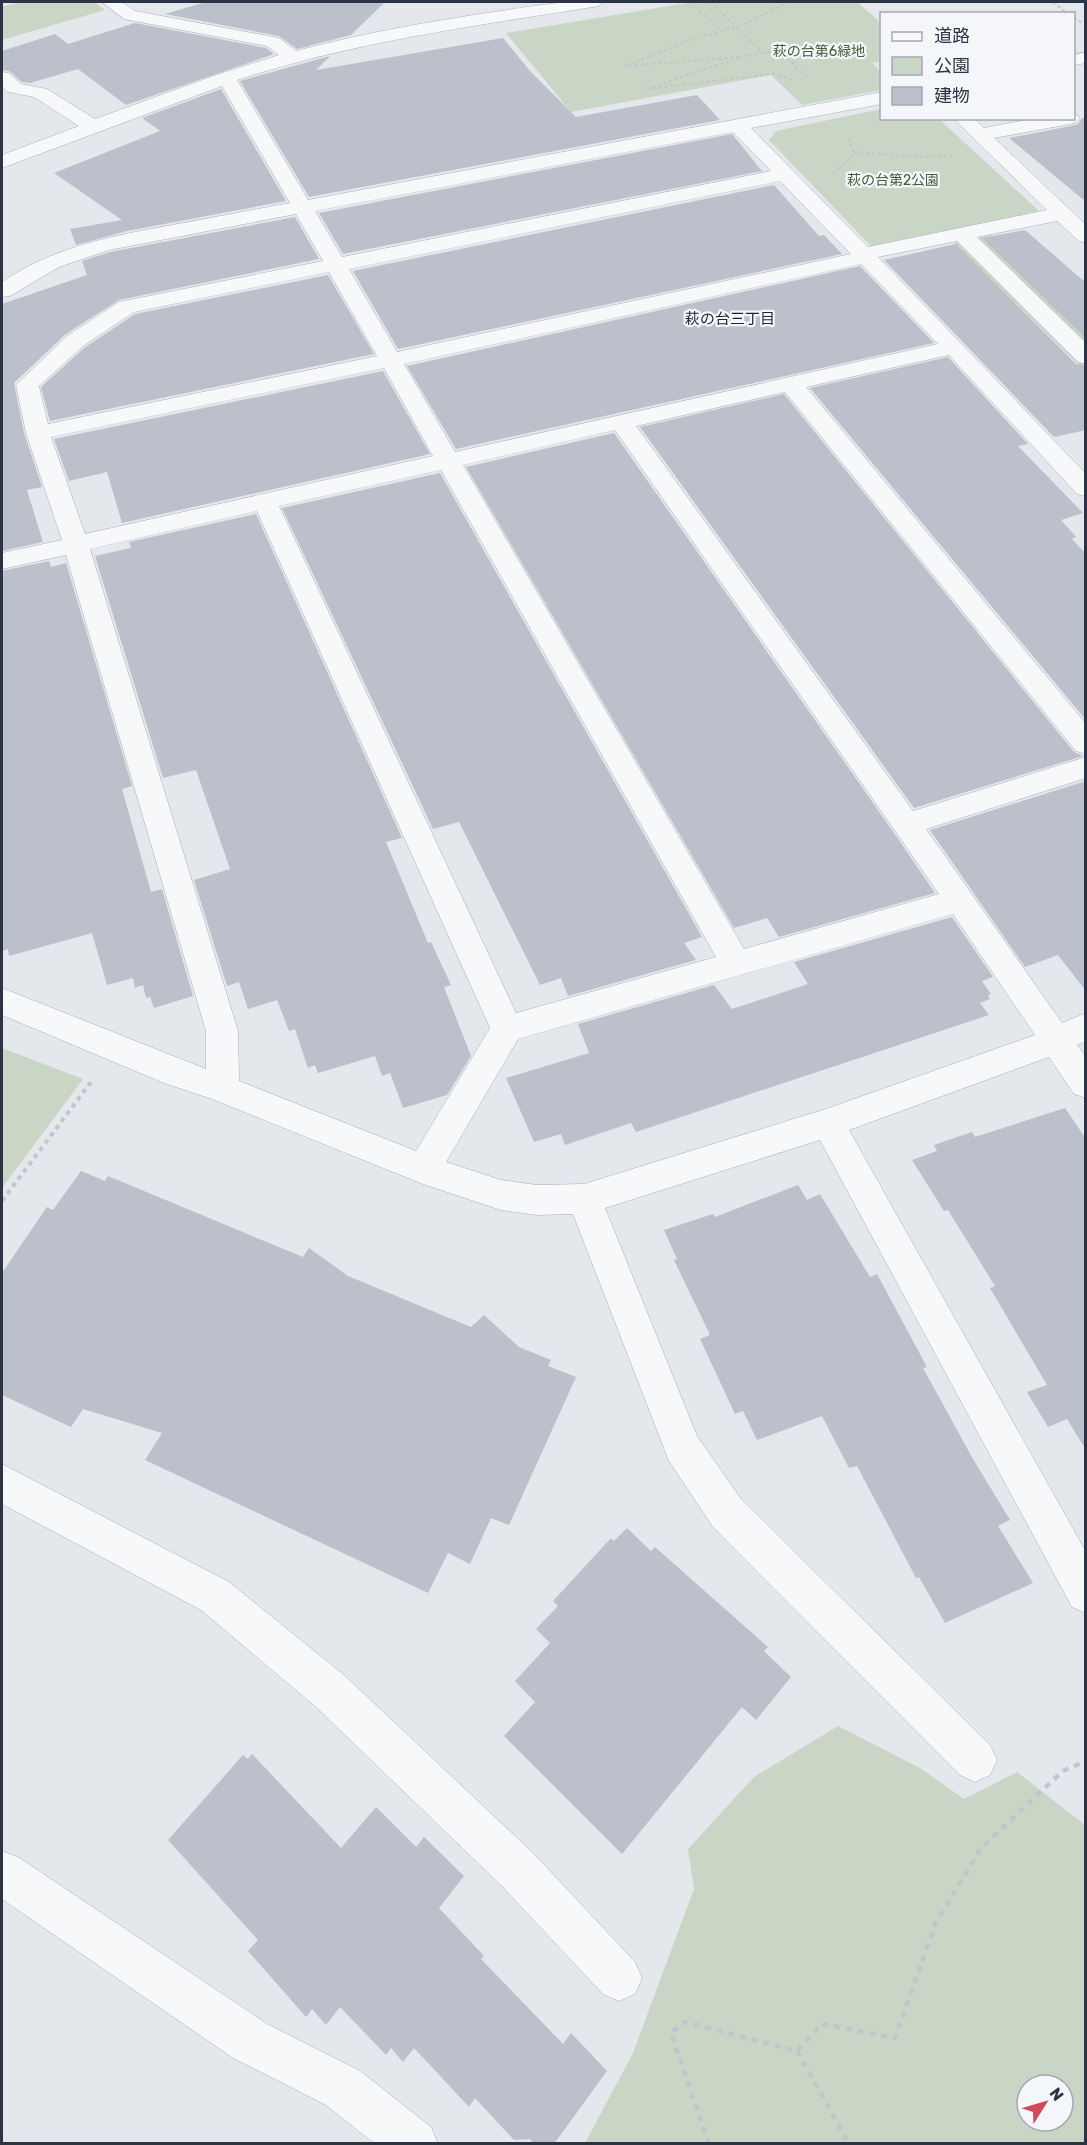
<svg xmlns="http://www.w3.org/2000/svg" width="1087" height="2145" viewBox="0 0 1087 2145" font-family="Rubik,'Noto Sans JP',sans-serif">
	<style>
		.green { fill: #c9d6c5; fill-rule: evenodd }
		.building { fill: #bbc0ca }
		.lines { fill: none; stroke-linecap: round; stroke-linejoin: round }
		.minor-casing { stroke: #a9aeb7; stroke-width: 1 }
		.path-far2 { stroke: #c2c5cb; stroke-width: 2; stroke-dasharray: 3 3; stroke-linecap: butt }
		.path-far1 { stroke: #c2c5cb; stroke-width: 4; stroke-dasharray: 4.5 4.5; stroke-linecap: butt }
		.path { stroke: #c2c5cb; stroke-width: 4.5; stroke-dasharray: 6 6; stroke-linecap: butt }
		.minor { fill: #f7f8fa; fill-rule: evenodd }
		.labels { text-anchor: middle; stroke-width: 4.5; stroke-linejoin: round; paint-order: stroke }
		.far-park-label { font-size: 14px; fill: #3f6138; stroke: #f4f6f9 }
		.far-neighbourhood-label { font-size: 15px; fill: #1d2536; stroke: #f4f6f9 }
	</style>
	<rect width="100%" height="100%" fill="#e4e7ec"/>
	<path class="green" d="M21 2H94L105 10 2 40V7Z
		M693 2H857L881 23V61L872 63 881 72V90L802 105 771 75 571 112 506 33Z
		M881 109 882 118 939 119 1039 211 871 246 769 140 776 131Z
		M991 235 1085 326V371L954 243Z
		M2 1048 83 1079 2 1188Z
		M838 1726 920 1768 964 1799 1017 1772 1085 1825V2143H585L633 2053 694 1889 688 1849 754 1777ZM1027 2085H1063V2121H1027Z"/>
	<path class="building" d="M206 2H385L351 35 297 49 279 36 165 14Z
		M135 23 266 48 274 54 126 105 78 69 30 83 22 82 9 71 2 70V51L55 34 68 44Z
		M503 38 530 71 576 117 697 95 720 120 309 197 240 81 330 56 316 70Z
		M221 89 286 201 127 231 76 245 70 229 122 220 54 173 160 131 142 118Z
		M1082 118H1086V202L1009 138 1071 126 1078 124Z
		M732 134 762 171 343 254 319 213Z
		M774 185 819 236 824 235 842 254 398 349 353 271Z
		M295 217 319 259 119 300 66 334 14 383 24 433 42 487 27 490 43 542 2 551V304L87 275 82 261 110 252Z
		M1025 230 1086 283V339L982 238Z
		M956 244 1076 364 1086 366V430L1054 437 884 260Z
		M860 266 934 343 456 449 407 366Z
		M328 275 374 354 50 421 41 387 84 348 135 314Z
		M948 357 1028 444 1018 446 1083 513 1061 520 1076 537 1072 539 1086 554V720L810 388Z
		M383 371 430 454 122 523 107 472 69 481 54 439Z
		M784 394 1074 752 1083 756 914 808 640 427Z
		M614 433 894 833 935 893 779 937 767 918 734 928 466 467Z
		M440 473 702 937 684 943 696 960 568 996 561 978 540 985 459 822 433 829 282 508Z
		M256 514 402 838 386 842 428 943 431 942 451 985 444 987 471 1056 447 1095 403 1108 390 1073 382 1076 375 1056 318 1073 315 1065 308 1068 295 1029 289 1031 277 1000 248 1009 239 982 227 986 194 880 230 869 196 770 163 778 95 556 131 548 129 542Z
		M49 561 51 567 66 563 132 786 122 789 151 892 162 889 193 996 154 1008 150 997 146 998 143 985 135 988 133 978 107 985 92 933 9 956 8 949 2 951V571Z
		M1086 781V991L1058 955 1025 967 930 830Z
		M952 917 993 977 982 981 991 994 988 995 990 999 980 1003 989 1015 636 1132 631 1123 565 1145 561 1134 534 1142 506 1078 589 1053 578 1024 714 985 732 1009 808 984 794 962Z
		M1065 1108 1086 1139V1450L1067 1419 1048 1427 1027 1392 1047 1385 990 1288 995 1286 948 1210 944 1211 912 1160 937 1151 934 1145 972 1132 975 1137Z
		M81 1171 105 1181 108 1176 303 1257 309 1248 348 1276 471 1327 484 1315 519 1347 551 1360 548 1366 576 1377 509 1525 491 1518 470 1564 448 1553 428 1593 145 1460 162 1433 83 1409 71 1427 2 1395V1273L47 1207 53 1210Z
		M798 1185 807 1200 820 1194 870 1277 877 1274 927 1367 923 1368 973 1459 1010 1520 998 1526 1033 1583 945 1623 919 1577 916 1578 857 1466 849 1468 822 1416 757 1440 743 1411 735 1414 700 1339 710 1335 674 1260 677 1259 664 1230 713 1214 715 1217Z
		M627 1528 651 1551 655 1547 768 1647 764 1651 791 1677 756 1720 742 1707 622 1854 504 1736 535 1702 515 1681 550 1643 536 1629 558 1606 553 1601 611 1538 614 1541Z
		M252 1754 341 1848 376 1807 416 1847 424 1837 464 1876 439 1908 484 1956 481 1959 563 2044 571 2033 607 2071 554 2144H534L530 2139 514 2140 475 2098 469 2107 414 2048 403 2062 391 2048 386 2055 340 2007 326 2025 312 2009 306 2017 248 1951 258 1940 168 1840 243 1755 248 1759Z"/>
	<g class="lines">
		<defs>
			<path id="minor" d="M102 2H122L135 11 279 38 296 51C364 33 432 21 501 11 534 6 568 0 602 2L599 6 593 7C473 26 353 42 237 80L308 200 882 92V104L751 128 868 247 1047 210 953 118H974L984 128 1037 118H1074V113L1080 118 1077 122 1070 124 994 138 1086 225V243L1079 241 1057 221 977 237 1086 343V364L1078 362 957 241 878 257 1086 474V496L1077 494 949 355 806 387 1086 724V754L1076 751 785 392 636 426 913 811 1086 757V778L926 829 1062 1023 1086 1013V1041L1077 1045 1086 1057V1098L1074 1094 1049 1057 849 1130 1086 1552V1613L1072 1607 820 1140 605 1208 697 1436 741 1499 990 1745 997 1760 990 1775 975 1782 960 1775 713 1527 669 1461 573 1214 537 1215 501 1210 423 1184 212 1099 164 1083 2 1015V988L206 1069V1031L66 555 2 569V553L62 540 26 433 16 385 67 336 119 302 323 261 296 214 109 250 59 267 10 296 2 297V282C53 247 112 236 172 225 211 218 251 210 290 203L222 86 2 168V155L79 126 34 97 8 92 2 86V72L9 73 21 84 47 89 95 119 216 75 279 55 267 46 124 19ZM733 132 771 171 342 257 315 211ZM780 181 851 254 397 352 349 269ZM861 264 938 344 455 452 404 364ZM329 272 377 356 48 424 39 386 83 346 134 312ZM384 368 433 456 85 534 51 437ZM615 430 896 832 939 894 744 949 463 465ZM441 470 716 957 516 1013 279 506ZM257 511 490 1028 416 1151 239 1081 238 1031 90 549ZM953 914 1035 1035 826 1109 584 1184 537 1185 501 1180 446 1162 518 1039Z
				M1086 52V63L1074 65V55Z
				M2 1464 229 1582 345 1676 534 1854 635 1962 642 1978 635 1994 619 2001 603 1994 502 1886 315 1706 201 1610 2 1504Z
				M2 1851 18 1857 267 2024 360 2071 431 2127 438 2144H375L326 2105 233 2058 2 1899Z"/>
		</defs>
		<use href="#minor" class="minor-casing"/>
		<path class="path-far2" d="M691 2 721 31
			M710 2 762 52
			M1053 2 1068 14
			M1074 17 1083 24
			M739 57 625 66 691 40 742 25 788 2
			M792 80 774 74 645 89 746 56 780 50 807 78
			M854 152 917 157 952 156
			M833 173 846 163 854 152 848 137"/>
		<path class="path-far1" d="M2 1201 91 1082"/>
		<path class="path" d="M797 2051 849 2144
			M709 2144 671 2033 685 2022 797 2051 822 2024 895 2038 936 1922 982 1847 1063 1771 1086 1761"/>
		<use href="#minor" class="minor"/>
	</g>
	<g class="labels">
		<g class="far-park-label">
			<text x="819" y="56">萩の台第6緑地</text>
			<text x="893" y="185">萩の台第2公園</text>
		</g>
		<g class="far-neighbourhood-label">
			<text x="730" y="324">萩の台三丁目</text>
		</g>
	</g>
	<rect width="1087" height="2145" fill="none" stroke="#2b3445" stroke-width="6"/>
	<rect x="880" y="12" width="195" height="108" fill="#f4f6f9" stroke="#a4a8b1" stroke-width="1.5"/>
	<rect x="892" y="32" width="30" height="9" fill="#f7f8fa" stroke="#a4a8b1" stroke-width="1.5"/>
	<text x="934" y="42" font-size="18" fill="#2b3445">道路</text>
	<rect x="892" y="57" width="30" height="18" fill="#c9d6c5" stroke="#a4a8b1" stroke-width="1.5"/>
	<text x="934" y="72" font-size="18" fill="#2b3445">公園</text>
	<rect x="892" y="87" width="30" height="18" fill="#bbc0ca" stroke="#a4a8b1" stroke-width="1.5"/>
	<text x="934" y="102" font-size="18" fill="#2b3445">建物</text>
	<g transform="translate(1045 2103) rotate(53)"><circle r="28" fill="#f4f6f9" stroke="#a4a8b1" stroke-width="1.5"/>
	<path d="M0-4.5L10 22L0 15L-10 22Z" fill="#d1495b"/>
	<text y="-9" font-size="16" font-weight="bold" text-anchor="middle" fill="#2b3445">N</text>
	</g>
</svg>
